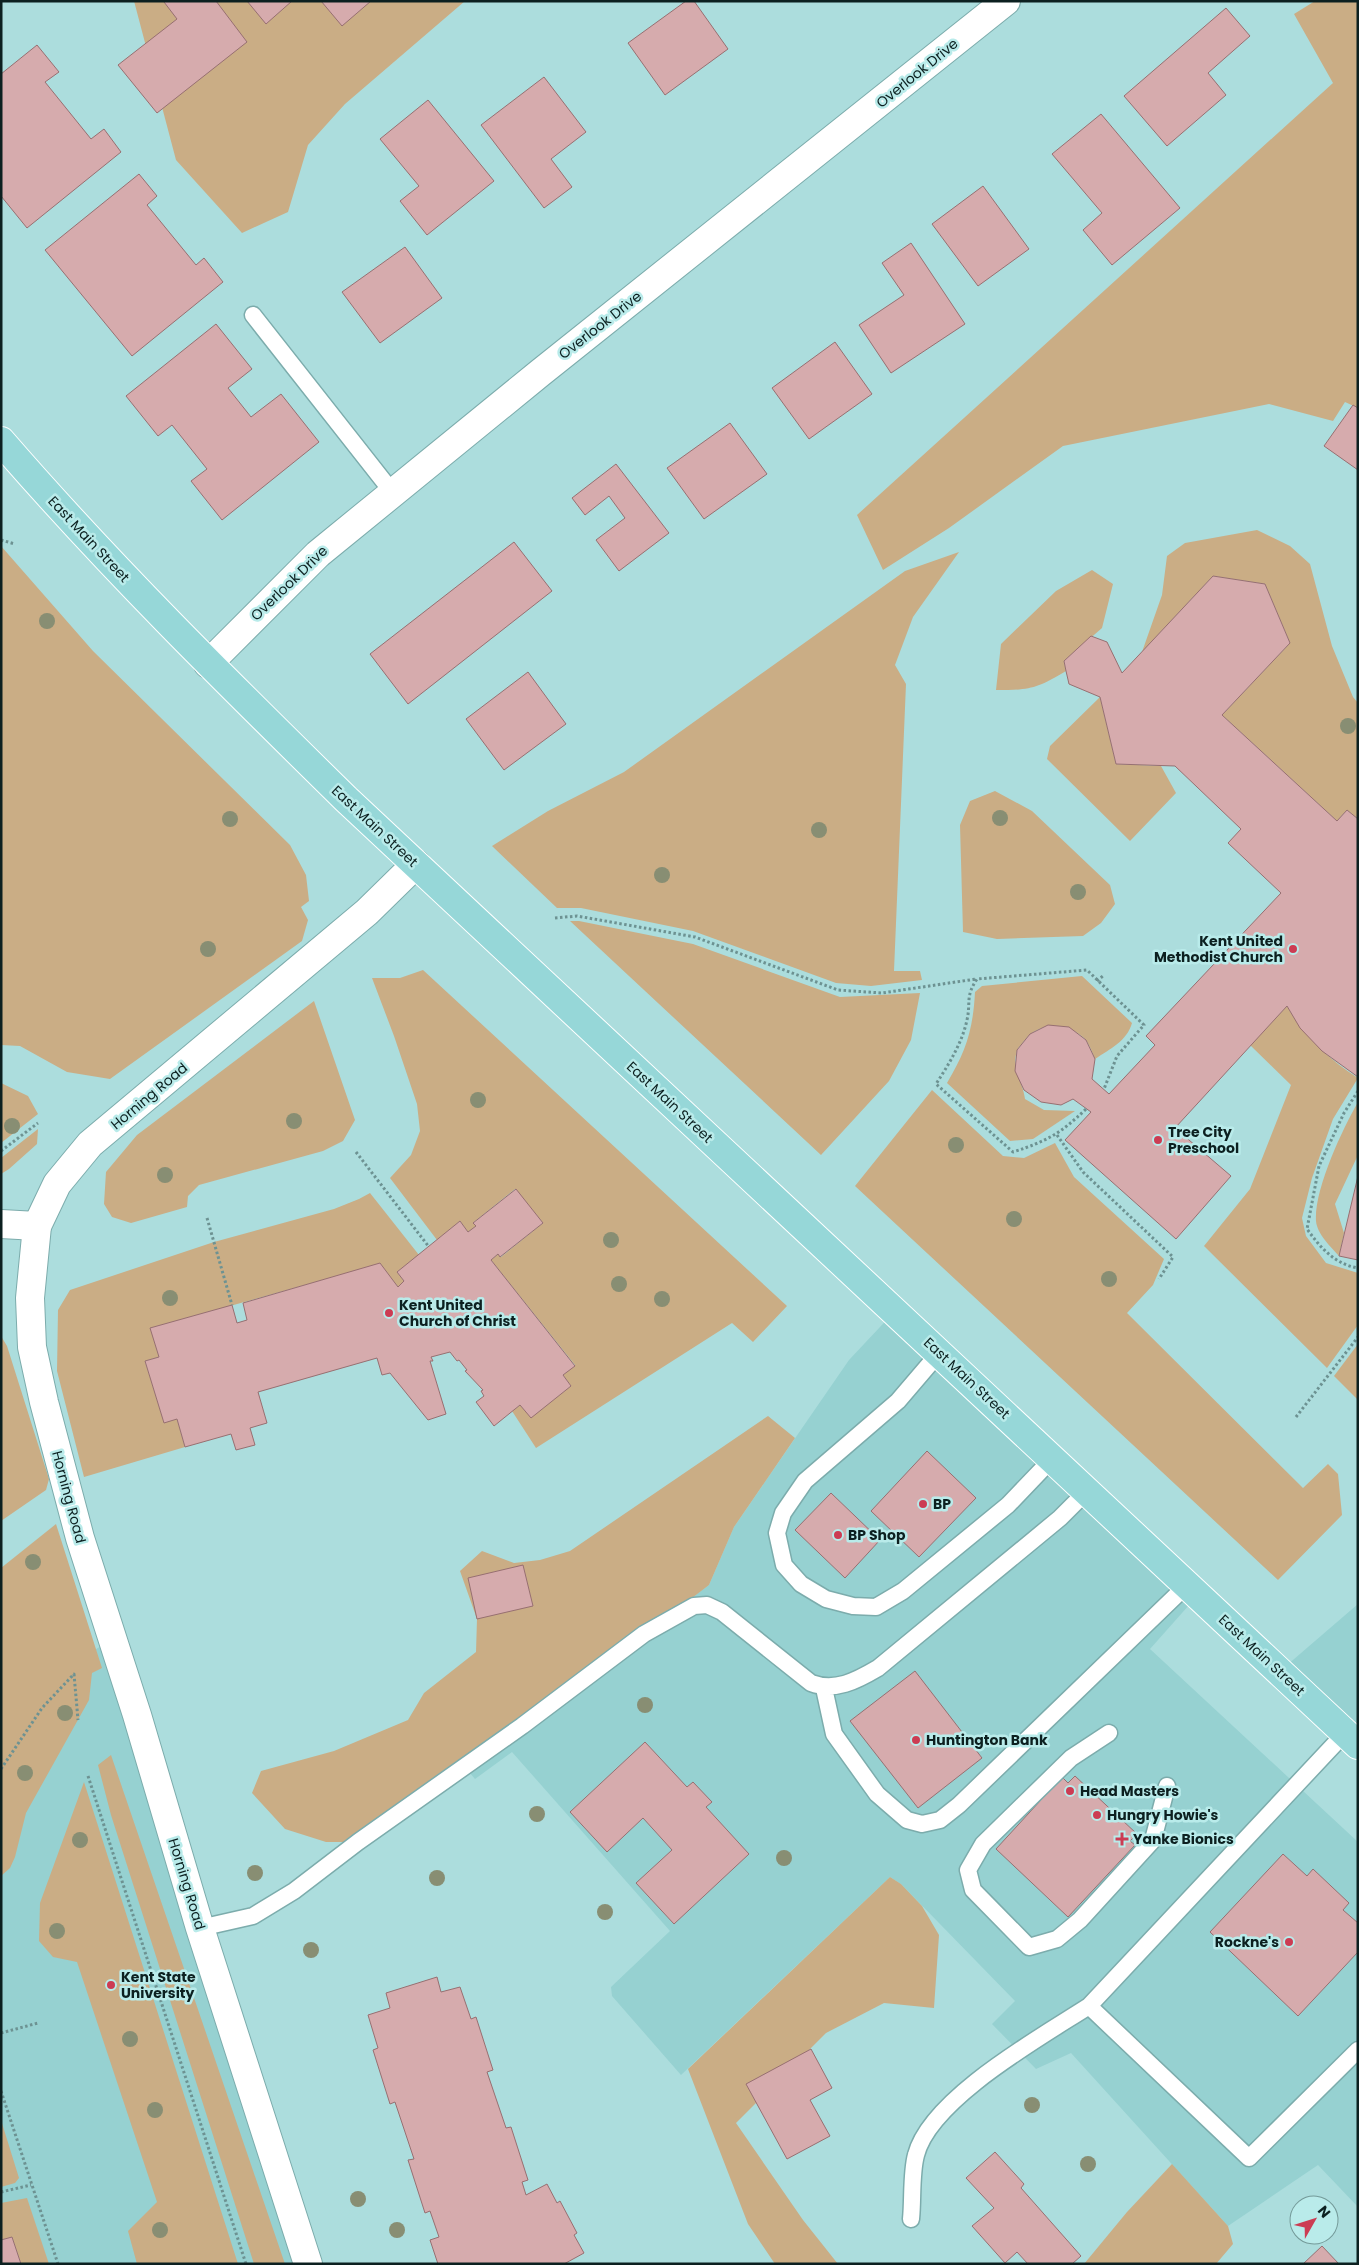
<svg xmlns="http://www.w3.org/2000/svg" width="1359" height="2265" viewBox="0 0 1359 2265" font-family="Poppins,sans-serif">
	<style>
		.built { fill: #96d1d1 }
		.green { fill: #caad85 }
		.building { fill: #d6abad; stroke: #976f71 }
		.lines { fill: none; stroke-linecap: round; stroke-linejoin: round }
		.lane-casing { stroke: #7cacac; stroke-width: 19 }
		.street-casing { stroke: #7cacac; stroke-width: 30 }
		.secondary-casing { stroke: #7cacac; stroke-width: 30 }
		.primary-casing { stroke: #fff; stroke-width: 30 }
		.path { stroke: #6d9292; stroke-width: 3; stroke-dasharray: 2.5 2.5; stroke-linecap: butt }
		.lane { stroke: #fff; stroke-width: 16 }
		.street { stroke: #fff; stroke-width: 28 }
		.secondary { stroke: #fff; stroke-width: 28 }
		.primary { stroke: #96d7d8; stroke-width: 28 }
		.tree { fill: #888e73 }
		.poi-dot { fill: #cc3c53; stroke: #b9ebea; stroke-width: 2 }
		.labels { text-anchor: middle; stroke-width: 5; stroke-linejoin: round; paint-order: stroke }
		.street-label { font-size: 14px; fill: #0c2020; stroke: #b9ebea }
		.poi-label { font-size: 14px; font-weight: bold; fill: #0c2020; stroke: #b9ebea; text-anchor: start }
	</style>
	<rect width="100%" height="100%" fill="#acdddd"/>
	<path class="built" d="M895 1311 1198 1595 1150 1649 1358 1842V2207L1318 2165 1228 2226 1071 2053 1036 2069 992 2024 1015 2001 901 1884 890 1877 681 2075 612 1996 611 1987 670 1931 512 1752 475 1779 464 1766 709 1585 734 1527 849 1360Z
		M1358 1604V1745L1279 1672Z
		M111 1640 309 2264H1V1707Z"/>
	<path class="green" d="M134 1H465L345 104 308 145 288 212 242 233 176 160Z
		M1315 1H1358V408L1345 402 1333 421 1269 404 1063 446 949 528 883 570 857 515 1333 83 1294 14Z
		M1257 530 1290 546 1310 564 1332 646 1353 697 1358 703V819L1347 810 1337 821 1222 715 1290 643 1265 584 1213 576 1142 652 1162 595 1167 556 1185 543Z
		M1 546 93 651 290 845 306 875 309 901 301 907 308 920 302 941 110 1079 67 1072 20 1046 1 1045Z
		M959 552 913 617 895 665 906 684 894 971H920L922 980 871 986 836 983 693 931 581 908H557L492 846 548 811 624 772 905 571Z
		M1092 570 1113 584 1102 628 1064 661 1066 671C1036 689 1030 690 996 690L1001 644 1056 591Z
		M1100 697 1116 764 1161 766 1176 793 1130 841 1047 759 1050 746Z
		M995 791 1032 811 1110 885 1115 904 1101 923 1083 936 997 939 963 932 960 825 970 801Z
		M570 921H579L693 944 840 997 920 993 911 1040 889 1081 821 1155Z
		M423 970 787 1306 753 1342 732 1323 536 1448 512 1411 520 1405 531 1417 571 1386 563 1375 575 1365 491 1260 498 1254 501 1257 543 1223 515 1189 474 1222 476 1226 468 1232 460 1221 437 1240 390 1178 411 1155 420 1131 417 1104 394 1036 372 978H400Z
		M1082 976 1132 1023C1127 1041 1110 1049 1095 1059 1092 1052 1089 1043 1084 1038 1066 1022 1039 1021 1024 1041 1022 1044 1018 1047 1017 1051 1011 1068 1023 1082 1025 1099L1044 1110 1075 1111 1033 1139 1010 1141 947 1083C966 1051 973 1030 975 992L982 986Z
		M314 1001 355 1120 343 1141 323 1151 199 1185 188 1196 187 1207 131 1223 112 1217 104 1204 106 1172 137 1135Z
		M1287 1006C1304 1035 1328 1059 1358 1078L1333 1119 1312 1178 1302 1218 1306 1236 1326 1263 1358 1273V1325L1327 1368 1204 1246 1250 1189 1291 1085 1250 1045Z
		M1 1083 28 1096 38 1114 1 1143Z
		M932 1090 1003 1156 1024 1158 1055 1143 1074 1177 1164 1259 1153 1285 1127 1313 1303 1488 1328 1464 1338 1474 1342 1515 1278 1580 855 1186Z
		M1358 1102V1155L1335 1204 1344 1233 1339 1256C1331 1247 1317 1234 1316 1221 1314 1190 1342 1130 1358 1102Z
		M38 1129 37 1144 9 1169 1 1174V1158Z
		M370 1193 419 1255 397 1272 404 1281 398 1287 380 1264 151 1328 159 1357 145 1361 164 1422 177 1419 185 1447 84 1477 57 1371 58 1310 70 1290 214 1242 334 1209 359 1199Z
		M1 1336 7 1346 49 1479 46 1490 1 1521Z
		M1358 1344V1400L1334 1376Z
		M768 1416 795 1438 734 1527 709 1585 629 1646 358 1842H326L285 1829 252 1793 261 1771 334 1751 408 1720 424 1693 476 1652 477 1619 460 1571 482 1551 514 1563 540 1560 570 1551Z
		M56 1524 102 1668 92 1673 89 1700 26 1813 15 1857 10 1868 1 1876V1568Z
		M111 1755 285 2264H254L111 1815 98 1765Z
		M84 1782 238 2264H137L128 2231 157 2202 77 1962 53 1957 39 1941 40 1903Z
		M890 1877 901 1884 922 1906 939 1935 934 2008 884 2003 826 2033 736 2123 803 2220 838 2264H775L748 2224 688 2069Z
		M1 2120 19 2178 15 2183 1 2187Z
		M1172 2164 1228 2226 1233 2244 1216 2264H1084L1127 2212Z
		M27 2198 49 2264H21L12 2237 1 2240V2203Z"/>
	<path class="building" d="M165 1H216L247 42 157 113 118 65 177 19 164 2Z
		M247 1H292L266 24Z
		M321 1H371L342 26Z
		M686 1H694L728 49 665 95 628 43Z
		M1226 8 1250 36 1208 73 1226 95 1167 146 1124 96Z
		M37 45 59 72 45 82 91 139 104 129 121 152 27 228 1 196V74Z
		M544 77 586 132 551 159 572 187 544 208 481 125Z
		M428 100 494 181 427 235 400 201 419 186 380 139Z
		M1101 114 1180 208 1112 265 1083 230 1102 213 1052 154Z
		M139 174 157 196 147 205 196 265 204 258 223 282 132 356 45 250Z
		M983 186 1029 249 978 286 932 224Z
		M911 243 965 324 891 373 859 325 904 295 882 263Z
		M405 247 442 298 380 343 342 292Z
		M216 324 252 369 228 388 251 417 281 394 319 442 222 520 191 481 207 469 172 425 158 436 126 396Z
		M835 342 872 394 809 439 772 388Z
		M1353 405 1358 408V470L1324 446Z
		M730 423 767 474 704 519 667 468Z
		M616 464 669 533 619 571 596 540 625 518 609 496 585 515 572 498Z
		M514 542 552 591 408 704 370 654Z
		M1213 576 1265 584 1290 643 1222 715 1337 821 1347 810 1358 819V1077L1322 1051 1300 1028 1287 1006 1175 1128 1231 1176 1176 1239 1065 1140 1091 1112 1073 1099 1061 1105 1041 1102 1024 1090 1015 1071 1017 1050 1030 1034 1048 1025 1069 1027 1086 1040 1095 1059 1092 1079 1109 1094 1155 1045 1146 1036 1281 893 1228 843 1241 829 1175 766 1116 764 1100 697 1069 684 1066 671 1064 661 1091 636 1107 642 1122 673Z
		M528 672 566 724 504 770 466 719Z
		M1358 1176V1260L1339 1256Z
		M516 1189 543 1223 500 1257 498 1254 491 1260 575 1366 563 1375 571 1386 531 1418 520 1405 494 1426 476 1402 484 1396 481 1391 483 1390 465 1371 467 1370 459 1360 457 1361 450 1352 431 1357 433 1361H430L446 1414 428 1420 390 1373 382 1375 377 1358 258 1392 267 1423 250 1428 255 1445 236 1450 231 1434 185 1447 177 1419 164 1423 145 1361 159 1357 150 1328 232 1305 237 1323 247 1320 243 1303 380 1263 398 1287 404 1281 397 1272 460 1221 468 1232 476 1226 473 1223Z
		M927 1451 976 1498 919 1557 871 1511Z
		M831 1493 880 1540 845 1578 795 1530Z
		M523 1565 533 1606 477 1619 468 1578Z
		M915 1671 982 1758 918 1808 850 1721Z
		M645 1742 687 1787 693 1782 712 1802 706 1807 749 1854 674 1924 636 1883 672 1850 643 1818 607 1852 570 1812Z
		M1075 1776 1137 1834 1130 1841 1135 1845 1068 1917 996 1849 1062 1777 1068 1783Z
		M1283 1854 1307 1876 1313 1869 1349 1903 1343 1910 1358 1923V1952L1298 2016 1210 1932Z
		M437 1977 441 1992 460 1987 471 2019 476 2017 493 2070 487 2072 506 2128 511 2127 528 2180 522 2182 526 2195 547 2184 557 2203 560 2201 577 2233 574 2235 584 2253 564 2264H438L430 2240 439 2237 430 2211 425 2213 408 2160 414 2159 395 2102 390 2104 373 2050 378 2048 368 2015 390 2008 386 1993Z
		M811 2049 832 2088 810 2100 830 2136 787 2159 746 2084Z
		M995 2152 1024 2184 1021 2188 1081 2256 1072 2264H1028L1017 2252 1005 2263 972 2226 994 2208 966 2178Z
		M12 2237 21 2264H1V2240Z
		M1322 2246 1339 2264H1303Z"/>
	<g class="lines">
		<defs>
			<path id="lane" d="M253 315 393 493
				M939 1353 898 1401 805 1481 783 1513 777 1533 784 1565 801 1584 826 1599 853 1606 876 1607 903 1591 1008 1505 1052 1459
				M824 1688 834 1734 877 1794 907 1820 922 1824 940 1820 959 1805 1187 1585
				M1109 1733 1071 1758 983 1844 968 1870 973 1890 1029 1947 1057 1939 1080 1920 1153 1840 1167 1786
				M1345 1733 1089 2006 1249 2158 1358 2050
				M200 1928 253 1916 294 1891 358 1842 522 1726 644 1634 694 1606 707 1605 722 1612 811 1683C835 1692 856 1681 878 1668L1060 1518 1087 1491
				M911 2219C913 2200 911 2173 916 2155 930 2099 1041 2037 1089 2006"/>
			<path id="street" d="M208 664 318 554 540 373 1006 1
				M1 1224 37 1226"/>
			<path id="secondary" d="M308 2264 200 1928 137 1715 80 1538 44 1402 32 1347 30 1298 37 1226 57 1184 90 1144 367 912 416 864"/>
			<path id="primary" d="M1 441C110 567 228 683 346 799L1358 1745"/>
		</defs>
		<use href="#lane" class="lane-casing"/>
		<use href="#street" class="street-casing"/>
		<use href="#secondary" class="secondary-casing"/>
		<use href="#primary" class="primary-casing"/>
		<path class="path" d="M1 540 15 544
			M555 918 577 916 695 937 838 990 882 993 976 979
			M1097 981 1104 975
			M1358 1091 1344 1113 1319 1166 1307 1229C1320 1247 1334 1264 1358 1268
			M1086 1109C1060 1134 1047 1141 1013 1152L936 1084C949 1064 962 1043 967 1020 971 1002 965 997 977 979L1087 970 1144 1025 1117 1056 1104 1089
			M1057 1135 1083 1172 1173 1257 1159 1279
			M1 1151 38 1123
			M356 1152 429 1247
			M207 1218 232 1305
			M1296 1417 1358 1337
			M1 1769 42 1708 74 1674 78 1720
			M88 1776 246 2264
			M1 2033 38 2023
			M1 2091 58 2264
			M1 2192 31 2185"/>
		<use href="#lane" class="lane"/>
		<use href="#street" class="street"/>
		<use href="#secondary" class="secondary"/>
		<use href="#primary" class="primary"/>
	</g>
	<g class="tree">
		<circle cx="47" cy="621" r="8"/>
		<circle cx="1348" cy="726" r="8"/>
		<circle cx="1000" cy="818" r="8"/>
		<circle cx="230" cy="819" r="8"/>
		<circle cx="819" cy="830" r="8"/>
		<circle cx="662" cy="875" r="8"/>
		<circle cx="1078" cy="892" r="8"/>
		<circle cx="208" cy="949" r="8"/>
		<circle cx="478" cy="1100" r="8"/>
		<circle cx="294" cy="1121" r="8"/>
		<circle cx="12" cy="1126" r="8"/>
		<circle cx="956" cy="1145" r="8"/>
		<circle cx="165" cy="1175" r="8"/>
		<circle cx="1014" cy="1219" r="8"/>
		<circle cx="611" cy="1240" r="8"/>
		<circle cx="1109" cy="1279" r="8"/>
		<circle cx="619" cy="1284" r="8"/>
		<circle cx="170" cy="1298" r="8"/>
		<circle cx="662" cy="1299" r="8"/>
		<circle cx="33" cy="1562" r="8"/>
		<circle cx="645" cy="1705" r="8"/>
		<circle cx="65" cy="1713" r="8"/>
		<circle cx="25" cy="1773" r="8"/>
		<circle cx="537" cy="1814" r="8"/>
		<circle cx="80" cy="1840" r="8"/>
		<circle cx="784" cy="1858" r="8"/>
		<circle cx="255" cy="1873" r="8"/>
		<circle cx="437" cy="1878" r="8"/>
		<circle cx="605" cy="1912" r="8"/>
		<circle cx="57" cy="1931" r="8"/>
		<circle cx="311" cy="1950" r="8"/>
		<circle cx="130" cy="2039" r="8"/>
		<circle cx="1032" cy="2105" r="8"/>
		<circle cx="155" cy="2110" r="8"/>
		<circle cx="1088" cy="2164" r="8"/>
		<circle cx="358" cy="2199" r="8"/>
		<circle cx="160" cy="2230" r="8"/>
		<circle cx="397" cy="2230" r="8"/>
	</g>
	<g class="poi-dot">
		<circle cx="1293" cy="949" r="5"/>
		<circle cx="1158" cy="1140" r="5"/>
		<circle cx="389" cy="1313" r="5"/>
		<circle cx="923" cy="1504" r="5"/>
		<circle cx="838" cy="1535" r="5"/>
		<circle cx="916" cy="1740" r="5"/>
		<circle cx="1070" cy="1791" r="5"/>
		<circle cx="1097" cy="1815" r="5"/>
		<path d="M1119.5 1831.5h5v5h5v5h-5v5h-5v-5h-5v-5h5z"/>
		<circle cx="1289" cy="1942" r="5"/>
		<circle cx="111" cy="1985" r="5"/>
	</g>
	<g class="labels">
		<g class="street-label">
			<text transform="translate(917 73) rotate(-39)" y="5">Overlook Drive</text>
			<text transform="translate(600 325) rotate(-38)" y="5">Overlook Drive</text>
			<text transform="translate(89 539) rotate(47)" y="5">East Main Street</text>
			<text transform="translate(289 583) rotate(-44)" y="5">Overlook Drive</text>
			<text transform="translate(375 826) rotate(43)" y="5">East Main Street</text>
			<text transform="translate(149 1096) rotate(-40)" y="5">Horning Road</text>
			<text transform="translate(670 1102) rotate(43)" y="5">East Main Street</text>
			<text transform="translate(967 1378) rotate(43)" y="5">East Main Street</text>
			<text transform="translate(69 1497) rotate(75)" y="5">Horning Road</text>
			<text transform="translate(1262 1655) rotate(43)" y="5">East Main Street</text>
			<text transform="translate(187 1884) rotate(73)" y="5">Horning Road</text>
		</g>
		<g class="poi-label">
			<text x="1283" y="946" text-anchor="end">Kent United<tspan x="1283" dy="16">Methodist Church</tspan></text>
			<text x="1168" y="1137">Tree City<tspan x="1168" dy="16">Preschool</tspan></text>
			<text x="399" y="1310">Kent United<tspan x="399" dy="16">Church of Christ</tspan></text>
			<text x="933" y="1509">BP</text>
			<text x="848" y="1540">BP Shop</text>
			<text x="926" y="1745">Huntington Bank</text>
			<text x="1080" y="1796">Head Masters</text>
			<text x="1107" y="1820">Hungry Howie's</text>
			<text x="1133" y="1844">Yanke Bionics</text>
			<text x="1279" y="1947" text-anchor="end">Rockne's</text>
			<text x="121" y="1982">Kent State<tspan x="121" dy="16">University</tspan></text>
		</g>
	</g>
	<rect width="1359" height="2265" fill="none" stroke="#0c2020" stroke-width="5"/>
	<g transform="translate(1314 2220) rotate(51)"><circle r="24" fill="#b9ebea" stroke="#749a99"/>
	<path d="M0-4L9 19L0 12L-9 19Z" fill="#cc3c53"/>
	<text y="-8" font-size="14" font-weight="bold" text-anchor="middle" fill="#0c2020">N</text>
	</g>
</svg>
